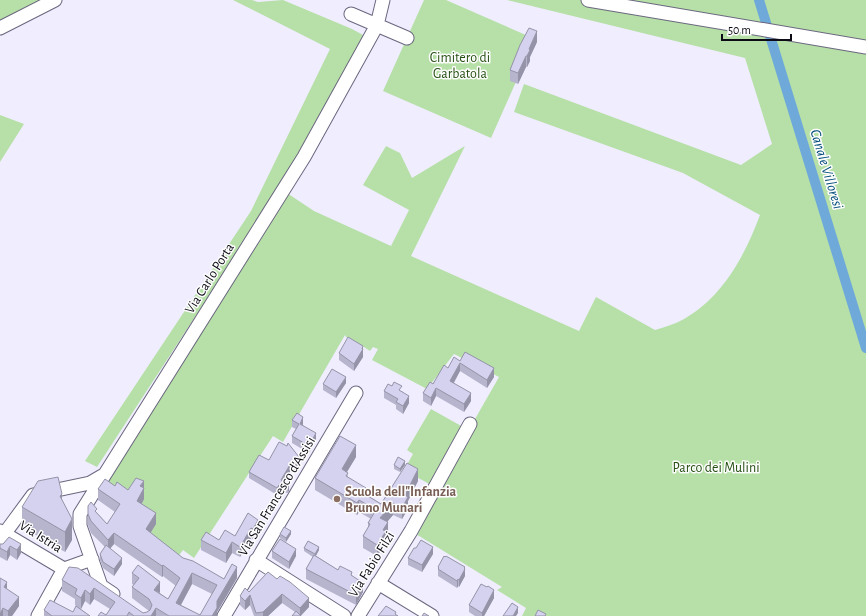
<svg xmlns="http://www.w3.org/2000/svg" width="866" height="616" viewBox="0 0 866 616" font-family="'Alegreya Sans',sans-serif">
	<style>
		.green { fill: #b6e0a7 }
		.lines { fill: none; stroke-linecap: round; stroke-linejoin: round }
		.canal { stroke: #6ea9da; stroke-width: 10 }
		.minor-casing { stroke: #6b677f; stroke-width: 15 }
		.minor { stroke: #fff; stroke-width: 13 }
		.wall { fill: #b6b5cd; fill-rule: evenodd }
		.shaded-wall { fill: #9493a7 }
		.building { fill: #d4d2ee; stroke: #9493a7; fill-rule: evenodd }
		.education-dot { fill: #8d6e63; stroke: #fdfdfd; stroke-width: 1.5 }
		.labels { text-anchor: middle; stroke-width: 3; stroke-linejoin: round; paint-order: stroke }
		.park-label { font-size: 14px; fill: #285115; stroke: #fdfdfd }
		.street-label { font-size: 14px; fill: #0d0b15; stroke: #fdfdfd }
		.education-label { font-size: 14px; font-weight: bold; fill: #785e54; stroke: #fdfdfd; text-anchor: start }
		.water-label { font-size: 15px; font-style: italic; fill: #004b79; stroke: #fdfdfd }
	</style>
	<rect width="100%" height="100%" fill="#f0edff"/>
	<path class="green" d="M0 0H44L0 23Z
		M233 0H252L258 2 283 0 352 29 365 36 287 176 97 467 85 461 251 211 330 49Z
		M424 0H446L535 39 491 138 383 91Z
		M507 0H866V616H522L526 608 497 590 502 587 411 531 499 377 454 354 427 389 372 360 378 349 373 347 370 351 350 338 346 337 345 335 283 442 273 436 194 558 183 550 174 562 103 482 287 193 314 211 391 246 409 210 363 185 386 146 400 153 412 178 465 146 411 256 579 331 596 297 655 330C665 327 675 324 684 319 723 297 745 255 760 215L683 173 514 112 524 84 741 165 772 144 745 58Z
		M0 115 24 124 0 162Z
		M431 409 463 427 431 485 404 470 413 454 407 450Z"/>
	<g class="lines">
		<path class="canal" d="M759 0 866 348"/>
		<defs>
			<path id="minor" d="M588 0 866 47
				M351 14 407 38
				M0 28 55 0
				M0 531 64 569 92 559
				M0 546 5 538V533L33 495 90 483 102 476
				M256 560 344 616
				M378 583 432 616
				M113 594 101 586 80 526V514L304 157 377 25 383 0
				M38 616 64 569 72 571
				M224 616 356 393
				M358 616 411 531 470 424"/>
		</defs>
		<use href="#minor" class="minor-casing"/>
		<use href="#minor" class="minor"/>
	</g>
	<path class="wall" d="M537 42 530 57V61L527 67H526L518 84 510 81V70Z
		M339 353H363V357L354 371 339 360Z
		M460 361 494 377 487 388 460 371 454 383 471 401 464 412 436 396 431 406 423 401V393L448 368Z
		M346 383 336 398 323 390V384Z
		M384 391H402L409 403 403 414 396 409V405L384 398Z
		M292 420 303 424V425L316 440 309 453 292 443V436L296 429 292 427Z
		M356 457 347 472 348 477 366 494 381 504 418 481 408 501V509L402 519 393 515 387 522 388 534 386 538V543L377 556 363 548V536L368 528V523L371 519 359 512 357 515 315 490V478Z
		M269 460 299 463 294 472 291 470 284 481 289 484V490L288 493 279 492 277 495 249 478V472Z
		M394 465H405L400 472 394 469Z
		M115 486 128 490 144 488V499L142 504 156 524 150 533 183 558 224 579 237 578 217 612V616H98L106 615 110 609 94 599 90 605 85 601 81 609 78 607 90 616H44V610L73 612 76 606 75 605V599L62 591V580L69 567 143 613 147 612 149 611 132 598V587L134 585 132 584V573L168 599 176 586 163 576 162 577 114 544 110 549 122 564 114 576 103 568 100 560V554L105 547 91 533 88 525V506L97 513 107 524 115 512 98 500V489ZM192 584 212 594 200 615 181 605Z
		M62 500 72 540 65 552 22 527V507Z
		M248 513 258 531 253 539 251 538 240 557 232 553 226 563 201 550V540H219L235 536Z
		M280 534H291L286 542 280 538Z
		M9 537 21 553 17 560 10 555 7 561 0 557V544H3Z
		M304 548 319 550 316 556 338 570 352 576 363 592 356 605 306 579V569L313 557 304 551Z
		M272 551 296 556 289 569 272 558Z
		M433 554 422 572 408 565V558Z
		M438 567 465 569V576L459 587 458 586 457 588 438 576Z
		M268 572 309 607 301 616 295 612 282 603 268 616H254L250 605 245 610 240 605V596L249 592Z
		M487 587 494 598 484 616H475L469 612V605Z
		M7 589 19 606 12 616H0Z"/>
	<path class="shaded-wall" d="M537 31V42L530 57V61L527 67V56L529 49Z
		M526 56V67L518 84V73Z
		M363 346V357L354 371V364Z
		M460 363V371L450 389V381Z
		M494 368V377L487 388V380Z
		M346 377V383L336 398V392Z
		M436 388V396L431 406V398Z
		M471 393V401L464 412V404Z
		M409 396V403L403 414V406Z
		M303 417V424L300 430V424Z
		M316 433V440L309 453V446Z
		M356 445V457L342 480V469Z
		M299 457V463L294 472V465Z
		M405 461V465L400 472V469Z
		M291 463V470L282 486 281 480Z
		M418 469V481L408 501V509L402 519V508L405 495Z
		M144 481V499L137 512V501L140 486Z
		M289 484V490L288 493V486Z
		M279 485V492L277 495V488Z
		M366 488V499L363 493Z
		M62 494V514L60 496Z
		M359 500V512L357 515V503Z
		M393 503V515L380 530V518Z
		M156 513V524L146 540V529Z
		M72 519V540L65 552V532Z
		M258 520V531L253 539V529Z
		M388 522V534L386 538V543L377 556V545L383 530Z
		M251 528V538L240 557V547Z
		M291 531V534L286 542V538Z
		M114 533V544L108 551V540Z
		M232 542V553L226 563V553Z
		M21 544V553L17 560V550Z
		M10 546V555L7 561V552Z
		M319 547V550L315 557V554Z
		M433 547V554L422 572V565Z
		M296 549V556L289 569V562Z
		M122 558V564L114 576V569Z
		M163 565V576L162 577V566Z
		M237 567V578L217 612V616H212L217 601Z
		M465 567V576L459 587V580Z
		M192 573V584L176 614V603Z
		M458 579V586L457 588V581Z
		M7 582V592L4 587Z
		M160 582V593L154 590Z
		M363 583V592L356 605V595Z
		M94 588V599L90 605V594Z
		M85 590V601L81 609V598Z
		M494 590V598L484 616H482V613Z
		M282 594V603L268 616H263V612Z
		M250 595V605L245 610V601Z
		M19 597V606L12 616H8V611Z
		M309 598V607L300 616V608Z
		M518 607V613L516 616H513Z
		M3 608V616H0V614Z
		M156 608V616H151Z"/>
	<path class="building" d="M529 28 537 31 529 49 530 50 527 56H526L518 73 510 70 520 45Z
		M348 337 363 346 362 349H363L354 364 339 353Z
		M465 352 494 368 487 380 460 363 450 381 471 393 464 404 436 388 431 398 423 393 430 382 433 384 444 365 448 368 454 357 460 361Z
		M332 369 346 377 336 392 323 384Z
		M394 382 402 386 399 390 409 396 403 406 396 402 398 399 384 391 388 384 392 386Z
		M297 413 303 417 300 424 316 433 309 446 292 436 299 424 292 420Z
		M340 436 356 445 342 469 348 473 346 476 366 488 363 493 381 504 407 463 418 469 405 495 408 497 402 508 393 503 380 518 388 522 383 530 386 531 377 545 363 536 370 524 368 523 376 510 359 500 357 503 315 478Z
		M279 442 287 446 288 443 299 457 294 465 291 463 281 480 289 484 288 486 279 485 277 488 249 472 259 455 269 460Z
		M398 457 405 461 400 469 394 465Z
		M58 477 62 494 60 496 72 519 65 532 22 507 38 481Z
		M136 478 144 481 140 486 144 488 137 501 156 513 146 529 183 558 193 561 224 579 232 564 237 567 217 601V608L212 616H169L156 608 151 616H134L129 612 127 616H98L101 612 106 615 115 602 94 588 90 594 85 590 81 598 75 594 77 589 62 580 69 567 78 568 143 613 147 612 150 610 152 605 149 599 132 587 139 578 132 573 138 565 160 582 154 590 168 599 180 578 163 565 162 566 114 533 108 540 91 521 88 514V506L91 502 97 509 95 511 107 524 120 504 98 489 105 479 115 486 117 482 128 490ZM192 573 217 585 200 615 176 603Z
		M248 513 258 520 253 529 251 528 240 547 232 542 226 553 201 540 206 532 219 540 225 530 235 536Z
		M284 527 291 531 286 538 280 534Z
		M9 537 21 544 17 550 10 546 7 552 0 548V544H3Z
		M280 539 296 549 289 562 272 551Z
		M421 540 433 547 422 565 408 558 414 548H416Z
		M308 541 319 547 315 554 304 548Z
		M106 545 122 558 114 569 103 562 100 554Z
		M314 555 338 570 340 566 352 572 351 575 363 583 356 595 306 569Z
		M444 556 445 557 446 556 465 567 464 568 465 569 459 580 458 579 457 581 438 569 439 568 438 567Z
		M268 572 277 579 280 576 290 582 309 598 300 608 282 594 263 612 256 613 250 595 245 601 240 596 245 588 249 592Z
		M0 578 7 582 4 587 19 597 8 611 3 608 0 614Z
		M481 584 487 587 488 586 494 590 482 613 469 605Z
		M50 600 73 612 76 606 90 616H52L44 610Z
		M512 603 518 607 513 616H503Z
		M386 606 396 612 395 614 398 616H378Z
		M538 610 546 614 545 616H535Z
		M296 611 301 616H292Z
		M424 613 429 616H422Z"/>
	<circle class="education-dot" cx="337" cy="499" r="4"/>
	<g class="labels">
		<g class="park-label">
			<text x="460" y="62">Cimitero di<tspan x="460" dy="16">Garbatola</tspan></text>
			<text x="716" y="472">Parco dei Mulini</text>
		</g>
		<g class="street-label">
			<text transform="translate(209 278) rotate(-58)" y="5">Via Carlo Porta</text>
			<text transform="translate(276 496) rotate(-59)" y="5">Via San Francesco d'Assisi</text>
			<text transform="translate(41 536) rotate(32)" y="5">Via Istria</text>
			<text transform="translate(371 564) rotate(-58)" y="5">Via Fabio Filzi</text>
		</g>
		<g class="education-label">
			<text x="345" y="496">Scuola dell"Infanzia<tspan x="345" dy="16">Bruno Munari</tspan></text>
		</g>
		<g class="water-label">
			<text transform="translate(827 169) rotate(73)" y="5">Canale Villoresi</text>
		</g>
	</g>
	<path d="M722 34v6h69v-6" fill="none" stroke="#0d0b15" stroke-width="2"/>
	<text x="728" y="34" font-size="12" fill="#0d0b15" stroke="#fdfdfd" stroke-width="3" paint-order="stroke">50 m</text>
</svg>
